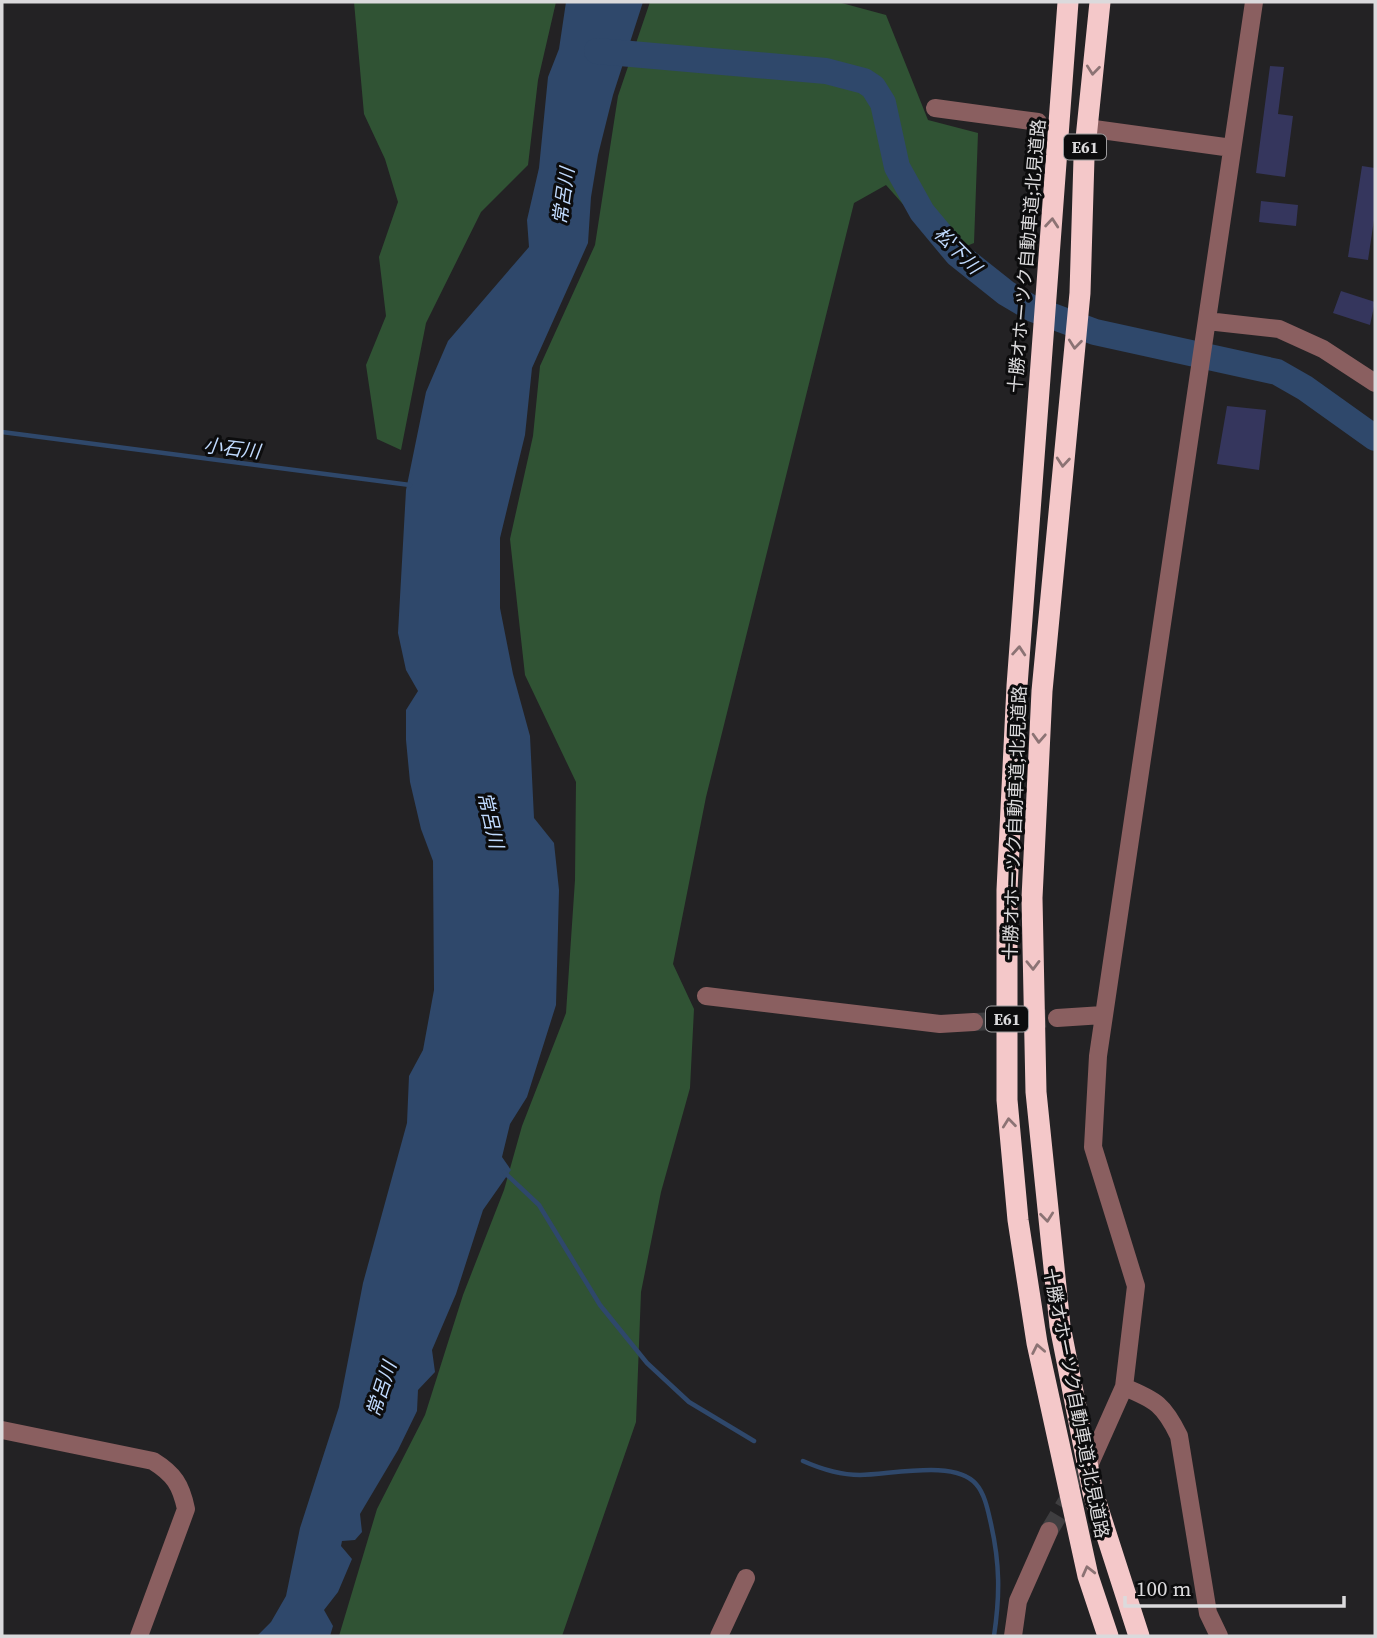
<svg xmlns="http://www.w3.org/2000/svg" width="1377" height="1638" viewBox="0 0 1377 1638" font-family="'Source Serif 4','Noto Sans JP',serif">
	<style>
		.forest { fill: #305334 }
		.water { fill: #2f486b }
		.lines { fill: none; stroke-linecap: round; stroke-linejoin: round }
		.stream { stroke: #2f486b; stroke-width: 4.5 }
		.river { stroke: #2f486b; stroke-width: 26 }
		.building { fill: #35365d }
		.minor-tunnel { stroke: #3f3e40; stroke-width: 18; stroke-dasharray: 18 9; stroke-linecap: butt }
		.minor { stroke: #8a5f60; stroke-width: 18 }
		.highway { stroke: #f4c8c9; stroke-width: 21 }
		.oneway { stroke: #8c7374 }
		.labels { text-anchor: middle; stroke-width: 6; stroke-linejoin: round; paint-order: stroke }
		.shield { fill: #0c0c0d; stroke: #9d9c9e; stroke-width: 2 }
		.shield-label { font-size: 16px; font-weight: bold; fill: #dbdadc }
		.street-label { font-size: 18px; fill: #dbdadc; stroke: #0c0c0d }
		.water-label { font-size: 19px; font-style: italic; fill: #c0dafe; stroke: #0c0c0d }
	</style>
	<rect width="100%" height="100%" fill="#232224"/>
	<path class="forest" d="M354 2H556L538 80 528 165 481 212 426 323 401 450 377 439 366 365 386 316 379 257 398 202 385 159 364 114Z
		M650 2H838L886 15 928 120 978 133 974 243 947 254 886 185 854 203 706 797 673 964 694 1009 690 1088 661 1192 641 1292 636 1422 562 1636H339L377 1509 425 1415 463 1295 504 1190 522 1126 566 1013 575 880 576 782 525 675 510 539 533 436 540 366 595 245 618 96Z"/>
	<path class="water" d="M566 2H643L613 95 598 155 591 197 588 243 532 368 525 435 500 538V608L513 674 530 736 534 818 554 843 559 890 556 1005 527 1097 510 1124 502 1157 511 1170 483 1210 456 1294 432 1350 435 1372 418 1390 417 1411 398 1450 360 1514 362 1532 355 1540 342 1541 341 1546 352 1559 338 1592 324 1610 333 1626 330 1636H257L271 1622 286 1596 300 1528 339 1407 363 1283 407 1123 409 1076 423 1050 434 990 433 861 421 829 410 782 406 740V710L418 691 406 670 398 633 406 490 426 392 448 341 529 247 527 220 539 168 548 77 559 49Z"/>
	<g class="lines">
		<path class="stream" d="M2 432 410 485
			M504 1172 539 1205 600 1305 647 1363 689 1402 754 1441
			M803 1461C821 1469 840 1475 860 1475 890 1475 955 1459 976 1484 985 1494 988 1511 991 1524 1000 1564 1000 1596 994 1636"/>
		<path class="river" d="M597 51 826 71 864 81 873 87 883 103 897 167 922 212 957 254 1006 293 1033 309 1095 332 1277 372 1305 388 1375 438"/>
	</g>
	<path class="building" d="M1270 66 1284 67 1278 114 1293 116 1285 177 1256 173Z
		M1362 166 1375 168V213L1368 260 1348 257Z
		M1261 201 1298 205 1296 226 1259 222Z
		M1341 291 1375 302 1370 325 1333 313Z
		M1227 406 1266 410 1259 470 1217 464Z"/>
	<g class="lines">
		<path class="minor-tunnel" d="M974 1022 1057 1018
			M1049 1531 1091 1461"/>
		<path class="minor" d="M935 108 1038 122
			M1094 129 1232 148
			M1207 321 1279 329 1323 349 1375 383
			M706 996 940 1024 974 1022
			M1057 1018 1103 1015
			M1124 1387C1156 1400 1164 1405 1179 1436L1208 1613 1219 1636
			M2 1430 153 1461C174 1474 181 1485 186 1509L139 1636
			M1091 1461 1124 1387 1136 1286 1093 1147 1098 1056 1254 2
			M719 1636 746 1578
			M1013 1636 1018 1601 1049 1531"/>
		<path class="highway" d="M1068 2 1017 686 1007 890V1100L1018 1220 1037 1343 1088 1576 1108 1636
			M1100 2 1084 158 1080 293 1042 691 1032 898 1036 1092 1060 1326 1093 1493 1139 1636"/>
	</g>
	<defs><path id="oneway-chevron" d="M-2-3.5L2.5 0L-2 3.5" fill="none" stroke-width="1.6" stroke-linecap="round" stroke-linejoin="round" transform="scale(1.75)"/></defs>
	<g class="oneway">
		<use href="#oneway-chevron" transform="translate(1093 70) rotate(96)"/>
		<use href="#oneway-chevron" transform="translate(1052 223) rotate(-85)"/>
		<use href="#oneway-chevron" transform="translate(1075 344) rotate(96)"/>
		<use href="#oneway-chevron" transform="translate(1063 462) rotate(95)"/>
		<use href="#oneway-chevron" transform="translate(1019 651) rotate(-86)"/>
		<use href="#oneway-chevron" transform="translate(1039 738) rotate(93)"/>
		<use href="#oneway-chevron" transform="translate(1033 965) rotate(89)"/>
		<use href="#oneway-chevron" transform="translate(1009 1123) rotate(-96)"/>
		<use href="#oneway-chevron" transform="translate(1047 1217) rotate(84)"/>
		<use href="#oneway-chevron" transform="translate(1038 1349) rotate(-101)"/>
		<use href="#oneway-chevron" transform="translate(1088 1571) rotate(-104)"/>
	</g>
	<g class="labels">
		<g class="shield">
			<rect x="1064" y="134.5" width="42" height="25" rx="5"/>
			<rect x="986" y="1006.5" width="42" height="25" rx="5"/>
		</g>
		<g class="shield-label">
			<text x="1085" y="153">E61</text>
			<text x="1007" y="1025">E61</text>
		</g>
		<g class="street-label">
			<text transform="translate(1027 256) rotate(-85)" y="6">十勝オホーツク自動車道;北見道路</text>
			<text transform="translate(1015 823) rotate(-88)" y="6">十勝オホーツク自動車道;北見道路</text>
			<text transform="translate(1076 1403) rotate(79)" y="6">十勝オホーツク自動車道;北見道路</text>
		</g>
		<g class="water-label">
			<text transform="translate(563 196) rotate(-82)" y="7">常呂川</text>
			<text transform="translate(958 250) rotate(45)" y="7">松下川</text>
			<text transform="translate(232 448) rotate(7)" y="7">小石川</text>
			<text transform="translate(491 820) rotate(77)" y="7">常呂川</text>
			<text transform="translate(381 1389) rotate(-72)" y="7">常呂川</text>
		</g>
	</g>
	<rect width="1377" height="1638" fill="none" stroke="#dbdadc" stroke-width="7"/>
	<path d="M1125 1596v10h219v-10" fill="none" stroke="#dbdadc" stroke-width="3.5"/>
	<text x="1136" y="1596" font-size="21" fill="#dbdadc" stroke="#0c0c0d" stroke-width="5" paint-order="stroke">100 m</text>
</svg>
